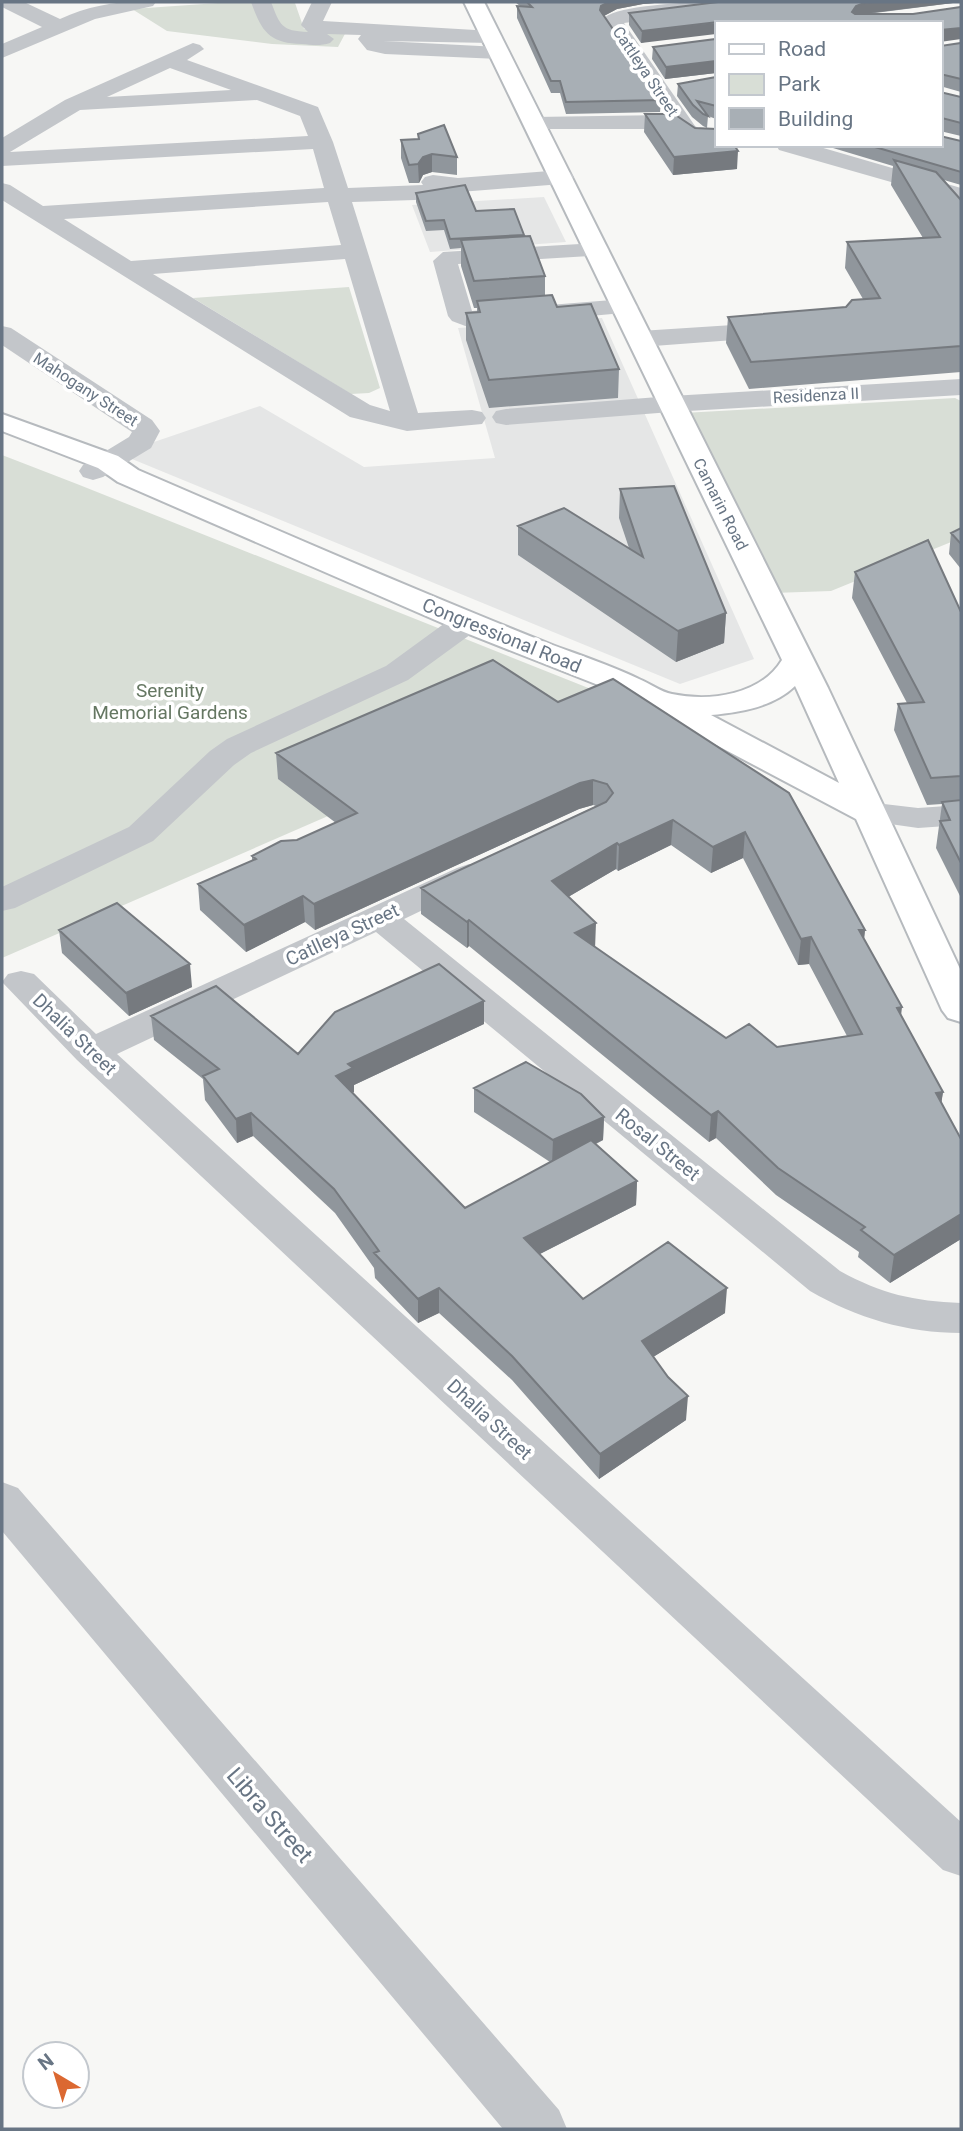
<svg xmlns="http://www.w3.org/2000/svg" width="963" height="2131" viewBox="0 0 963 2131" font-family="Roboto,sans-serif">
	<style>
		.built { fill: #e5e6e6 }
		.green { fill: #d8ded6 }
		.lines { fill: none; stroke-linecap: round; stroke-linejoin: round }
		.major-casing { stroke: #b6babe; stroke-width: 4 }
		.minor { fill: #c3c6ca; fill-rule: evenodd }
		.major { fill: #fff; fill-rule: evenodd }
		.wall { fill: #90969c; fill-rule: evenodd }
		.shaded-wall { fill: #767a7f }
		.building { fill: #a8afb5; stroke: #767a7f; stroke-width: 2; fill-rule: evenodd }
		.labels { text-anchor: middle; stroke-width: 7; stroke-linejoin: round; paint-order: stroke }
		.far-street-label { font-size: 16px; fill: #687584; stroke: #fff }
		.street-label { font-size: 19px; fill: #687584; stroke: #fff }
		.park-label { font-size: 19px; fill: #657762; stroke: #fff }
		.near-street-label { font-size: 23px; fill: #687584; stroke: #fff }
	</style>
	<rect width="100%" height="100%" fill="#f7f7f5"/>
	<path class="built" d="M544 197 566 242 430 252 412 205Z
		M602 318 754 659 680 684 132 459 154 442 260 406 364 467 495 458 458 328Z"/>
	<path class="green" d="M218 3H295L304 29 347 30 338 47 272 44 167 31 132 9Z
		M349 287 380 388 369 393 351 394 193 298Z
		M955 398 961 401V538L831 591 773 593 683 413Z
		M2 455 77 484 606 695 2 958Z"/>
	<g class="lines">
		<defs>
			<path id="major" d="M464 2H484L828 688 961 971V1022L948 1018 942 1010 856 819 616 692 456 629 118 482 98 468 2 431V414L118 456 138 470C275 529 411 589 550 644 579 655 610 665 639 679 649 683 661 692 672 694 710 702 761 695 782 660ZM795 686 796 688 839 783 711 715C741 712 773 707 795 686Z"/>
		</defs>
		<use href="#major" class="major-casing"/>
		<path class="minor" d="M2 2H24L60 19C91 5 122 0 156 2L153 6 95 19 2 58V44L42 27 2 7Z
			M251 2H271C280 25 281 31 308 32L301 25 312 2H332L323 21 492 31 499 33 502 37 499 41 492 43 383 41 499 47 507 48 510 53 507 58 499 59 385 54 367 50 358 39 361 35 327 34 334 39 330 43C321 46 312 45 302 44 269 43 262 32 251 2Z
			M691 2H748L745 6 738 8 624 23 695 126 705 132 716 133V145H722C705 149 684 143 674 129H527L524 124 527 119 535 117 665 115 602 20C613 6 672 4 691 2Z
			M193 43 200 45 204 49 187 60 318 107 333 142 348 188 423 185 421 182 425 177 433 175 458 178 562 170 570 172 574 177 570 182 562 184 460 192 415 200 352 202 418 413 472 410 482 412 486 418 482 424 407 431 350 417 2 200V183L10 185 43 206 324 188 313 149 2 166V138L65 100ZM170 68 231 90 107 97ZM257 100 300 116 308 136 10 152 80 110ZM328 202 341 245 131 261 64 219ZM345 259 390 411 370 405 153 274Z
			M776 145H813L961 188V202L779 150Z
			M597 243 606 245 609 250 606 255 458 264 472 311 625 299 634 302 638 307 634 312 468 327 452 321 448 316 433 261 443 252Z
			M778 322 787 324 791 330 787 336 640 347 631 345 627 339 631 333 640 331Z
			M2 326 11 328 152 420 160 431 151 448 103 477 93 480 83 477 79 471 83 465 129 437 132 432 2 345Z
			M961 379V395L671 412 506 425 496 423 492 417 496 411 506 409 671 396Z
			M467 613 478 615 482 622 478 629 408 680 251 753 234 765 153 841 15 908 2 911V887L129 827 210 751 227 739 386 666 456 615Z
			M867 802 918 808 961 805V825L918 828 855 819 850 812 855 805Z
			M469 864 481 868 487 875 481 882 404 919 840 1271C882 1294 913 1301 961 1303V1333C907 1333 857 1318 810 1291L376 932 117 1054 961 1822V1876L943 1870 77 1060 2 982 8 974 21 971 34 974 96 1034 457 868Z
			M2 1482 18 1488 559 2110 567 2129H503L2 1531Z"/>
		<use href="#major" class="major"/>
	</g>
	<path class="wall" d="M515 2H666L643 4 617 9 604 16 661 100 660 112 566 114 560 93H551L517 18V6H520Z
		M961 2 867 14 961 39 716 23 641 43 629 25V13Z
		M716 39V73L665 79 652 59 653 47Z
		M961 43V92L940 86V46Z
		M716 77V119L708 116 707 128 703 126 692 117 677 96 678 84Z
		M940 92 961 97V136L940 131Z
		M645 114 737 169 673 175 644 132Z
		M418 134 457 157V175L432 172 423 175 419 183H409L401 158V140L418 139Z
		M961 141V185L944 180 961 200V372L749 389 726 343 728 317 846 307 863 299 845 268 847 242 923 238 891 185 893 166 823 145H940Z
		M416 193 476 211 524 235 545 276V295L619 369 618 398 489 408 466 340V313L477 312V308H474L461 266V248L450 249 444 230 426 231 416 202Z
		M620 489 726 613 724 643 676 662 518 555V526L629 548 619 518Z
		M961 528V569L949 554 951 533Z
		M855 572 961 612V898L936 848 942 804 927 805 894 730 898 704 907 703 852 598Z
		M613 679 865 930 864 939 901 1016 943 1092 941 1103 961 1139V1239L890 1283 858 1257 859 1252 776 1195 716 1138 709 1142 469 946 467 948 421 914V888L596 806 593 805 579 809 315 930 305 922 246 952 200 910 198 884 252 861V856L297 840 336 823 278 779 276 753 558 702ZM671 845 711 873 743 858 798 965 809 964 847 1036 777 1047 726 1038 595 947 568 897 616 869 618 871Z
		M59 930 192 987 129 1016 62 953Z
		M151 1016 298 1054 484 1024 354 1085V1092L352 1093 465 1208 550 1162 474 1112V1088L604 1117 603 1140 596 1144 637 1181 636 1205 540 1254 583 1299 725 1313 653 1357 686 1420 599 1479 512 1380 439 1313 418 1323 375 1278 374 1268 335 1213 253 1136 237 1143 205 1100 203 1079 154 1040Z"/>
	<path class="shaded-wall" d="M609 2H666L643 4 617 9 600 18 601 6Z
		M874 2H961L863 14 855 17 852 12 856 6 864 3Z
		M716 23V34L641 43 642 31Z
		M961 28V39L940 42V30Z
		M716 61V73L665 79 666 67Z
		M738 151 737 169 673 175 674 157Z
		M432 154V172L423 175 419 183 418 164 423 157Z
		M726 613 724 643 676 662 678 631Z
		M593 780V805L579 809 315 930 314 904 580 783Z
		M673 820 671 845 618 871 619 845Z
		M745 832 743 858 711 873 713 847Z
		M617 843 616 869 551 907 552 881Z
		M303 896 305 922 246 952 244 925Z
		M469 920V946L467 948V922Z
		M596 923 595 949 575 933Z
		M859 930H865L862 956Z
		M811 937 809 964 798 965 801 939Z
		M190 964 192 987 129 1016 126 993Z
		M484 1001V1024L354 1085V1092L337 1100 336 1076 348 1064Z
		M902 1007 899 1034 897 1008Z
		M943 1092 939 1119 936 1093Z
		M718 1111 716 1138 709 1142 711 1115Z
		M251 1113 253 1136 237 1143 236 1119Z
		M604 1117 603 1140 552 1164 553 1140Z
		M637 1181 636 1205 524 1262V1238Z
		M961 1214V1239L890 1283 894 1255Z
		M439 1288V1313L418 1323V1299Z
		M727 1288 725 1313 640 1365 642 1341Z
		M688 1396 686 1420 599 1479 600 1454Z"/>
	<path class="building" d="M527 2H609L601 6 600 10 661 100 566 102 560 81H551L517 6 532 7Z
		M718 2H874L864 3 856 6 852 12 855 14H913L961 7V28L940 30V23L718 22 642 31 629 13Z
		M716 39V61L666 67 653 47Z
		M961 43V79L940 74V46Z
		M716 77V106L697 101 708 116 703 114 693 105 678 84Z
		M940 92 961 97V123L942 118 940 119Z
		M645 114H674L695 128 716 129V145H734L738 151 674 157Z
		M444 125 457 157 432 154 423 157 418 164 409 165 401 140 419 139 418 134Z
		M940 136 961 141V172L868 145H940Z
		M894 160 936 172 961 200V346L751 362 728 317 846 307 852 300 880 298 847 242 940 237Z
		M465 185 476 211 514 209 524 235 450 239 444 220 426 221 416 193Z
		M530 236 545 276 474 281 461 240Z
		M552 295 557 307 591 304 619 369 489 380 466 313 480 312 477 301Z
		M674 486 726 613 678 631 518 526 564 508 643 557 620 489Z
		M961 528V544L951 533Z
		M928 540 961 612V776L931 778 898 704 924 702 855 572Z
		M493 660 558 702 613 679 789 793 865 930H859L902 1007 897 1008 943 1092 936 1093 961 1139V1214L894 1255 861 1230 865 1227 778 1168 718 1111 711 1115 469 920 467 922 421 888 606 802 613 793 607 784 593 780 580 783 314 904 303 896 244 925 198 884 256 859 252 856 281 841 297 840 357 813 276 753ZM673 820 713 847 745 832 801 939 811 937 862 1034 777 1047 749 1024 726 1038 575 933 596 923 552 881 617 843 619 845Z
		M961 800V863L940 821 950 820 942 802Z
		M117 903 190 964 126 993 59 930Z
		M439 964 484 1001 348 1064 353 1068 336 1076 465 1208 591 1140 637 1181 524 1238 583 1299 668 1242 727 1288 642 1341 668 1377 688 1396 600 1454 512 1356 439 1288 418 1299 374 1253 379 1251 334 1189 251 1113 236 1119 203 1076 219 1069 151 1016 216 986 298 1054 335 1012Z
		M526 1062 581 1094 604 1117 553 1140 474 1088Z"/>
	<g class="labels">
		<g class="far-street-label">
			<text transform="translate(646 71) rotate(56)" y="6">Cattleya Street</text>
			<text transform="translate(86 389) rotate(33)" y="6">Mahogany Street</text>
			<text transform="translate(816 395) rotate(-3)" y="6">Residenza II</text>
			<text transform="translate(721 504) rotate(63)" y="6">Camarin Road</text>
		</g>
		<g class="street-label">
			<text transform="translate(502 635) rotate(22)" y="7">Congressional Road</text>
			<text transform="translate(342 934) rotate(-25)" y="7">Catlleya Street</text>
			<text transform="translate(75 1034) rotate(44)" y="7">Dhalia Street</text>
			<text transform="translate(658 1144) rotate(39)" y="7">Rosal Street</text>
			<text transform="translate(490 1419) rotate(43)" y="7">Dhalia Street</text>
		</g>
		<g class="park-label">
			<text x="170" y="697">Serenity<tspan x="170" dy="22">Memorial Gardens</tspan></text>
		</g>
		<g class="near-street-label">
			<text transform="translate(270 1815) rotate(49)" y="8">Libra Street</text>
		</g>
	</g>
	<rect width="963" height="2131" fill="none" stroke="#687584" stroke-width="7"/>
	<rect x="715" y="21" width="228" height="126" fill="#ffffff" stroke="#c3c8ce" stroke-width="2"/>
	<rect x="729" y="44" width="35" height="10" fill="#ffffff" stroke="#c3c8ce" stroke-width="2"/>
	<text x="778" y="56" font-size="21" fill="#687584">Road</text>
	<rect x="729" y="74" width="35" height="21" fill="#d8ded6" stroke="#c3c8ce" stroke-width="2"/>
	<text x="778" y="91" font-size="21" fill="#687584">Park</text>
	<rect x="729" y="108" width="35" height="21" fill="#a8afb5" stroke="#c3c8ce" stroke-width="2"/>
	<text x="778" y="126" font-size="21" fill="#687584">Building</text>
	<g transform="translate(56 2075) rotate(322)"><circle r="33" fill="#ffffff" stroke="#c3c8ce" stroke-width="2"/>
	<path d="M0-5L12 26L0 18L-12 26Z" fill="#db6831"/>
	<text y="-10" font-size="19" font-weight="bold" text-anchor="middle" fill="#687584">N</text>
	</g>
</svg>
